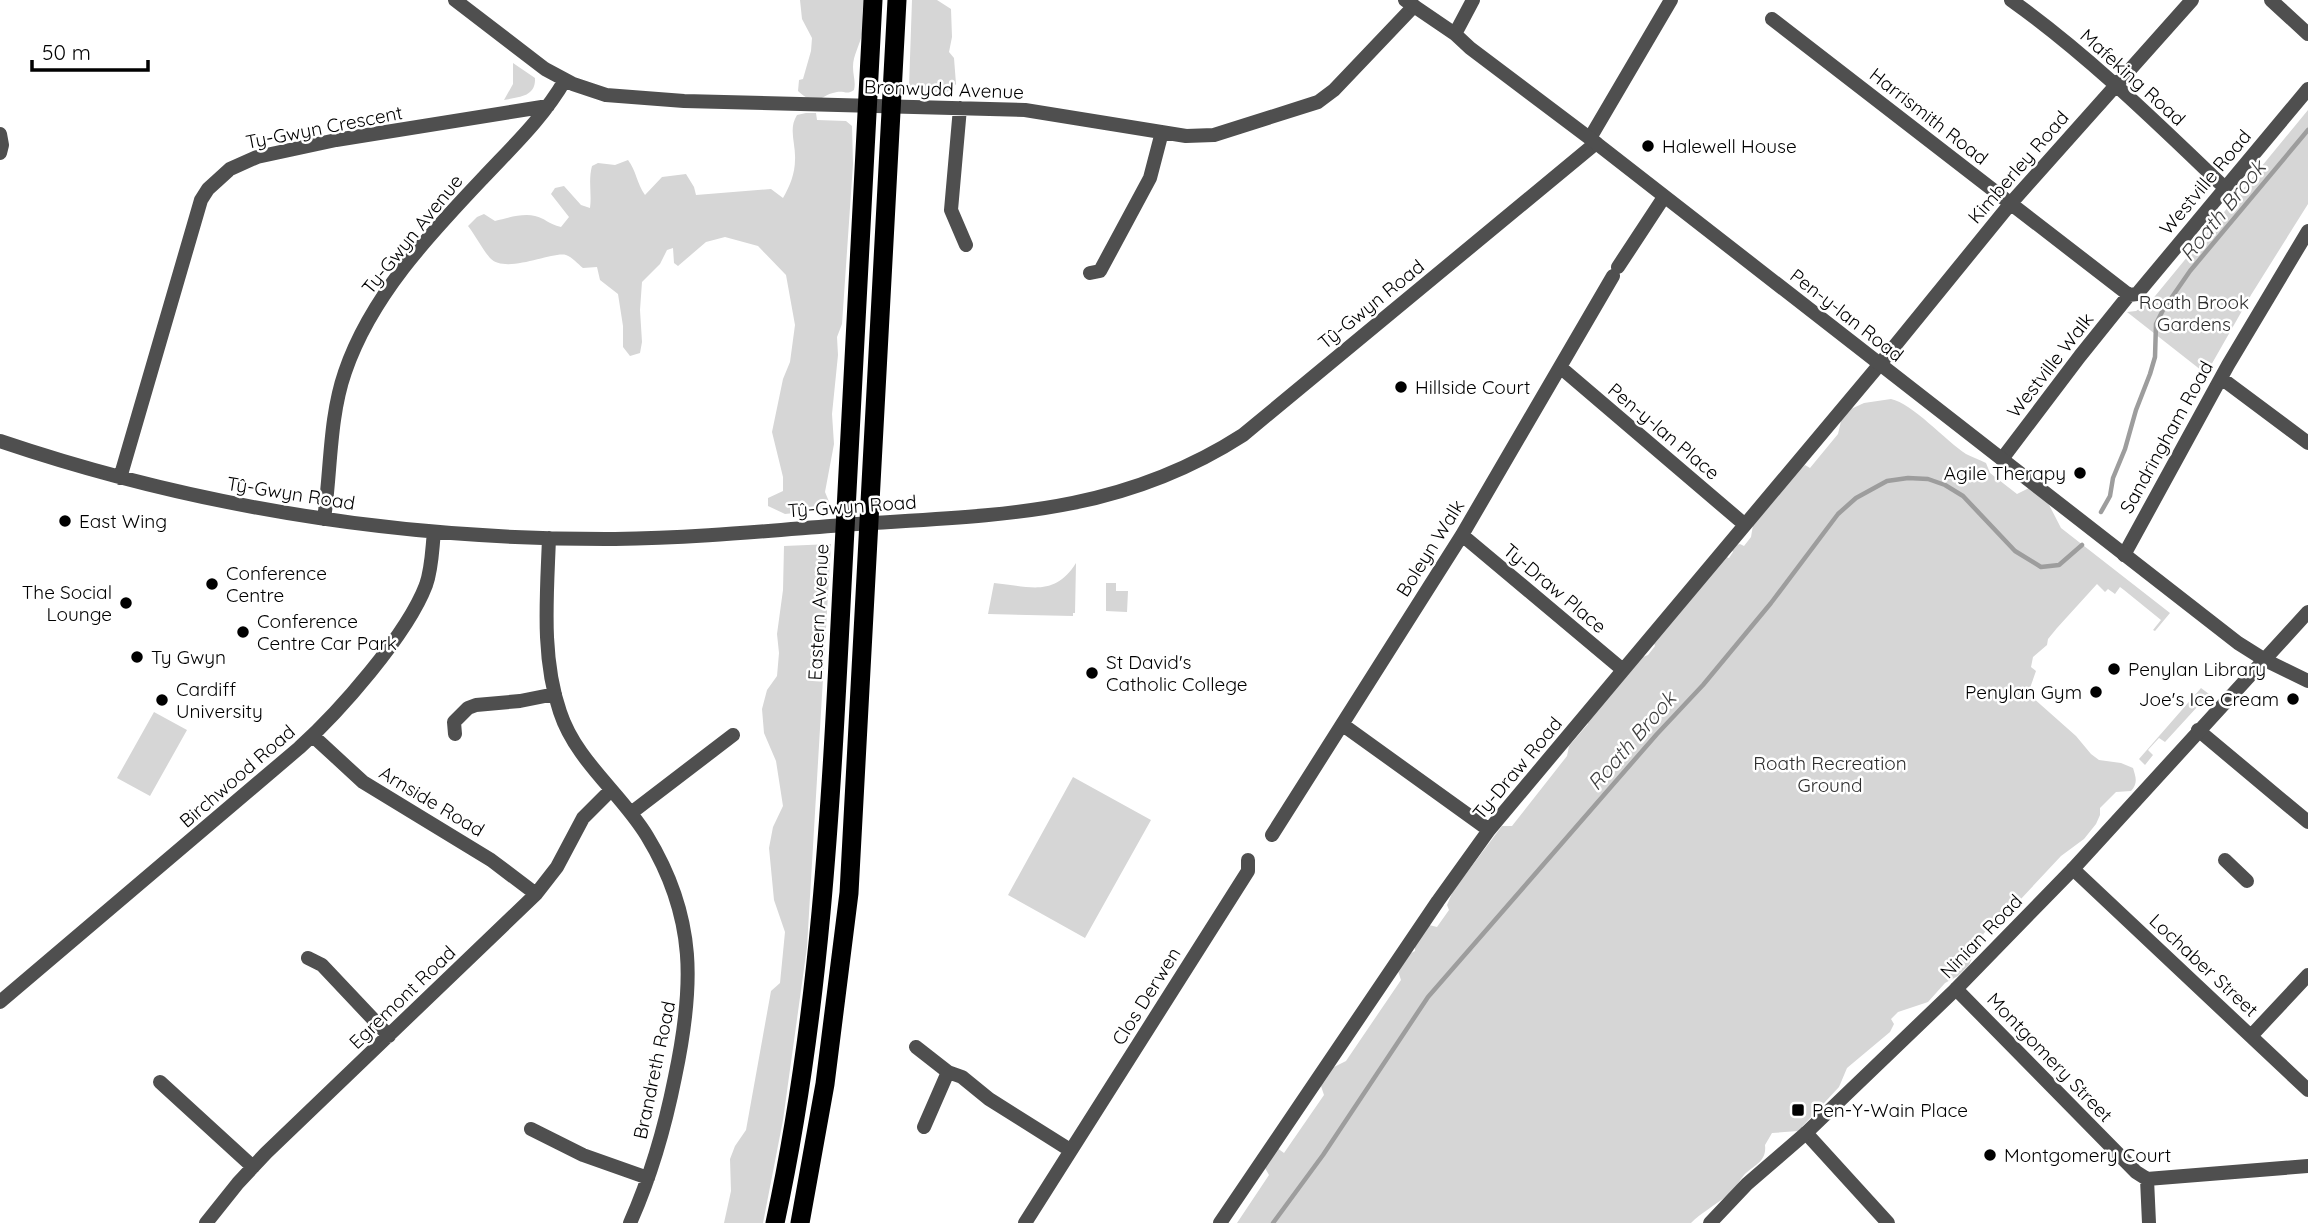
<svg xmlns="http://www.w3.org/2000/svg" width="2308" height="1223" viewBox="0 0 2308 1223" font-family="Quicksand,sans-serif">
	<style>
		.green { fill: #d6d6d6 }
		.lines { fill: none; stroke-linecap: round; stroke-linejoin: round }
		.stream { stroke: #9d9d9d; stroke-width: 4.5 }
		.minor { stroke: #4f4f4f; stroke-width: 14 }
		.tertiary { stroke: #4f4f4f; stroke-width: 14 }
		.trunk { stroke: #000; stroke-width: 19 }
		.poi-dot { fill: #000; stroke: #fff; stroke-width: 2.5 }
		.labels { text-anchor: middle; stroke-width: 5; stroke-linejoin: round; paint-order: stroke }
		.street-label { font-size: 19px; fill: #000; stroke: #fff }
		.poi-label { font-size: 19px; fill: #000; stroke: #fff; text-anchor: start }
		.park-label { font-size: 19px; fill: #2d2d2d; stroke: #fff }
		.water-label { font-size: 21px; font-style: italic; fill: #3e3e3e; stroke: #fff }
	</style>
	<rect width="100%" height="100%" fill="#fff"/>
	<path class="green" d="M800 0H865C860 15 865 21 862 34 860 45 853 55 853 67 853 76 856 82 854 90 847 95 845 91 837 92 818 95 819 110 798 91L799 80 803 79 811 51 812 38 802 19Z
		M912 0H937L951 9 952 37 949 52 954 58 956 84 950 91C937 93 921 98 909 87Z
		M513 63 535 78C536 97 519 97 504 100L513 84Z
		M2308 110V204L2251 295 2206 374 2127 312 2136 311 2151 301Z
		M806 113H816L817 120 846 121 852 126 853 164 842 324 837 337 838 355 832 414 834 444 825 492 832 509 785 514 768 506V498L783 491V477L772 432 783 379 790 362 795 325 786 275 758 246 725 237 706 242 678 266 674 263 673 248 667 250 660 264 642 282 640 310 642 342 640 353 630 356 623 347V326L618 294 600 280 597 267 583 268C578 264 572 257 566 255 552 251 506 275 490 258 483 250 475 235 468 226L477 217 484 214 495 221C507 218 523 213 535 216 545 218 548 224 561 227L569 217 551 194 555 188 564 186 581 205 590 208C592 193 588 181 592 166L598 163 615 165 628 160C636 170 637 184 645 195L662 177 686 174 694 187 696 195 771 189 783 198C790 186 795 173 795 160 796 144 788 129 797 115Z
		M1891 399C1912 403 1946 441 1966 454 1972 457 1980 460 1986 463L1990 473 2017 494 2031 487 2045 497 2061 528 2170 613 2155 631 2153 630 2161 620 2124 590 2120 587 2115 594 2108 589 2105 592 2097 584 2057 628 2048 639 2047 645 2033 657 2031 667 2036 671 2030 688 2032 697 2076 736 2091 754 2099 760 2121 763 2133 768C2136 778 2138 783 2131 791L2116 792 2100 808V815L2096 824 2084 839 2061 856 2020 900 1984 933 1969 965 1958 976 1945 983 1928 1002 1898 1012 1891 1019 1894 1024 1890 1032 1847 1068 1839 1087 1798 1131 1772 1133 1765 1145C1767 1162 1754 1165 1744 1175 1738 1182 1735 1190 1727 1196 1715 1205 1701 1213 1691 1223H1237L1269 1175 1265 1168 1273 1145 1284 1153 1324 1095 1319 1080 1324 1072 1346 1061 1401 980 1398 971 1408 955 1415 951V942L1429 925 1437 927 1449 910 1447 905 1453 891 1502 826H1512L1567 756 1569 746 1588 724 1583 716 1611 695 1610 684 1635 660 1648 655 1655 646 1653 640 1723 556 1729 558 1733 552 1730 547 1740 544 1744 546 1751 537 1754 519 1798 471 1805 465 1810 468 1838 434 1842 417 1851 409 1864 403Z
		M831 544 807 947 783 1120 763 1223H724L731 1191 730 1159 735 1146 746 1130 771 991 780 983 785 932 774 900 769 848 773 827 783 806 776 761 764 733 762 709 767 690 777 676 779 653 777 634 783 590 784 546Z
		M1076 563 1075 613H1073V616L988 614 994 583C1029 586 1054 598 1076 563Z
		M1106 583H1116V591H1128L1127 612 1106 611Z
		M2201 688 2209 694 2165 742 2159 738 2148 750 2153 755 2145 765 2139 759Z
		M154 712 187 730 150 796 117 778Z
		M1073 777 1151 820 1085 938 1008 895Z"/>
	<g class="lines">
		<path class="stream" d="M2101 512 2110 496 2113 478 2125 449 2136 410 2150 374 2155 357 2156 324 2163 310 2190 271 2308 130
			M1273 1223 1323 1155 1428 997 1657 734 1703 685 1771 603 1838 514 1856 498 1887 481 1908 478 1928 479 1945 485 1963 496 2015 551 2041 567 2059 565 2082 545"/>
		<path class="minor" d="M455 0 545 69 573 84 606 95 684 101 1025 110 1186 136 1214 135 1318 102 1334 90 1414 6
			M2011 0C2088 55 2156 122 2224 187
			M2271 0 2308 34
			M1772 19 2129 295
			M960 108 951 210 966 245
			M0 134 2 145 0 153
			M1590 138 1671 0
			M1618 267 1664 197
			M1090 273 1100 271 1150 178 1162 132
			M2129 295 2137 294 2308 89
			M1560 367 1744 524
			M2221 378 2308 443
			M0 441C198 508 406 540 615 539 696 538 776 530 857 524 998 515 1119 515 1243 435L1596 143
			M2002 459 2080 356 2129 295
			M120 478 201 200 208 189 230 169 257 157 336 140 548 106
			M324 519C331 471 329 418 345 372 371 296 429 235 483 178 513 146 543 118 565 80
			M1462 535 1623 670
			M549 538C547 595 541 657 560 712 576 761 621 793 647 836 697 918 694 987 675 1077 665 1127 651 1176 630 1223
			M2124 555 2228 365 2308 231
			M1343 725 1489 830
			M2198 730 2308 822
			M455 734 454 722 468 708 476 705 520 701 555 694
			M313 736 363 782 491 860 536 894
			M631 813 733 735
			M1272 835 1462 535 1613 276
			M2225 860 2247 881
			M2073 869 2308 1090
			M308 958 322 965 389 1036
			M1956 989 2136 1172 2147 1179
			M0 1002 299 748C339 712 407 635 426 585 432 568 432 550 434 532
			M2251 1036 2308 975
			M916 1047 948 1072 924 1127
			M948 1072 962 1077 989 1099 1070 1150
			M160 1082 253 1167
			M531 1129 583 1155 648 1178
			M1806 1133 1888 1223
			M2147 1179 2308 1166
			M2147 1179 2149 1223
			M206 1223 238 1183 266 1153 536 894 557 867 583 818 611 790
			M1025 1223 1248 871V860
			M1220 1223 1438 901 1489 830 1880 364 2011 203 2192 0"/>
		<path class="tertiary" d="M1405 0 1455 34 1470 48 1596 143 2238 643 2265 660 2308 681
			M1455 34 1473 0
			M1710 1223 1747 1184 1806 1133 1956 989 2073 869 2308 612"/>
		<path class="trunk" d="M775 1223C821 1011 831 801 842 586 852 390 863 195 873 0
			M800 1223 825 1084 849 893 897 0"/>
	</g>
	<g class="poi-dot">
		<circle cx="1648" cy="146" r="7"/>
		<circle cx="1401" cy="387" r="7"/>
		<circle cx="2080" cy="473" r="7"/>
		<circle cx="65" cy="521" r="7"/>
		<circle cx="212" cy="584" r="7"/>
		<circle cx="126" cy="603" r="7"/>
		<circle cx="243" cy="632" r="7"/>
		<circle cx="137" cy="657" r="7"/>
		<circle cx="2114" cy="669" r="7"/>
		<circle cx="1092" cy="673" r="7"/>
		<circle cx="2096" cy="692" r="7"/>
		<circle cx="2293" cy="699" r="7"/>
		<circle cx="162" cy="700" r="7"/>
		<rect x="1791" y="1103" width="14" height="14" rx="3.5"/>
		<circle cx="1990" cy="1155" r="7"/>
	</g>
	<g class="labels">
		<g class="street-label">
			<text transform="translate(2133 77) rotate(42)" y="7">Mafeking Road</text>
			<text transform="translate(944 89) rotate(2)" y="7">Bronwydd Avenue</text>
			<text transform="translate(1929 116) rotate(38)" y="7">Harrismith Road</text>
			<text transform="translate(324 127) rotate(-11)" y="7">Ty-Gwyn Crescent</text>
			<text transform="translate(2018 167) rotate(-49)" y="7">Kimberley Road</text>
			<text transform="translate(2205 182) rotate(-50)" y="7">Westville Road</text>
			<text transform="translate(412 234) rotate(-51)" y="7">Ty-Gwyn Avenue</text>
			<text transform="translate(1371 304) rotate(-39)" y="7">Tŷ-Gwyn Road</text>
			<text transform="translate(1847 315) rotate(38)" y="7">Pen-y-lan Road</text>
			<text transform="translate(2050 365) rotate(-52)" y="7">Westville Walk</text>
			<text transform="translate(1664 431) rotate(40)" y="7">Pen-y-lan Place</text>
			<text transform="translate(2166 437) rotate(-61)" y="7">Sandringham Road</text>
			<text transform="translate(291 493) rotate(9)" y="7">Tŷ-Gwyn Road</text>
			<text transform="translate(852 506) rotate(-4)" y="7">Tŷ-Gwyn Road</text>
			<text transform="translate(1430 548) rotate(-58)" y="7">Boleyn Walk</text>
			<text transform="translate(1555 588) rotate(40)" y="7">Ty-Draw Place</text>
			<text transform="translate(818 612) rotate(-87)" y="7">Eastern Avenue</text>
			<text transform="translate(1517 768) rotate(-50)" y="7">Ty-Draw Road</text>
			<text transform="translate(237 776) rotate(-41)" y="7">Birchwood Road</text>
			<text transform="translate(432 801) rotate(31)" y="7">Arnside Road</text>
			<text transform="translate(1981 936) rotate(-46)" y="7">Ninian Road</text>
			<text transform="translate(2204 965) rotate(43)" y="7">Lochaber Street</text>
			<text transform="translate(1146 996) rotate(-58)" y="7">Clos Derwen</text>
			<text transform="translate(402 997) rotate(-44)" y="7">Egremont Road</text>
			<text transform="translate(2050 1057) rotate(46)" y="7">Montgomery Street</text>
			<text transform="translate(654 1070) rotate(-78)" y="7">Brandreth Road</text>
		</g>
		<g class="poi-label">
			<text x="1662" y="153">Halewell House</text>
			<text x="1415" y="394">Hillside Court</text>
			<text x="2066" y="480" text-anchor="end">Agile Therapy</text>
			<text x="79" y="528">East Wing</text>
			<text x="226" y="580">Conference<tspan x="226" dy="22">Centre</tspan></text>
			<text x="112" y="599" text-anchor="end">The Social<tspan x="112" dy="22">Lounge</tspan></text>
			<text x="257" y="628">Conference<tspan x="257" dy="22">Centre Car Park</tspan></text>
			<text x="151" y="664">Ty Gwyn</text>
			<text x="1106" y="669">St David's<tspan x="1106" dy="22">Catholic College</tspan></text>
			<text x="2128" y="676">Penylan Library</text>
			<text x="176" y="696">Cardiff<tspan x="176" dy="22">University</tspan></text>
			<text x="2082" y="699" text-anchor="end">Penylan Gym</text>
			<text x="2279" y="706" text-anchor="end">Joe's Ice Cream</text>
			<text x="1812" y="1117">Pen-Y-Wain Place</text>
			<text x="2004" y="1162">Montgomery Court</text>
		</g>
		<g class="park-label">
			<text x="2194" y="309">Roath Brook<tspan x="2194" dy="22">Gardens</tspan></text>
			<text x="1830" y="770">Roath Recreation<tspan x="1830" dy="22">Ground</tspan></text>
		</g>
		<g class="water-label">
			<text transform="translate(2223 211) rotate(-51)" y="7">Roath Brook</text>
			<text transform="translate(1632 741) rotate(-49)" y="7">Roath Brook</text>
		</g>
	</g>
	<path d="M32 60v10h116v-10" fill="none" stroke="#000000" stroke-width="3.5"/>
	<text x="42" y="60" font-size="21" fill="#000000" stroke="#ffffff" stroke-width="5" paint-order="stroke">50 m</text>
</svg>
